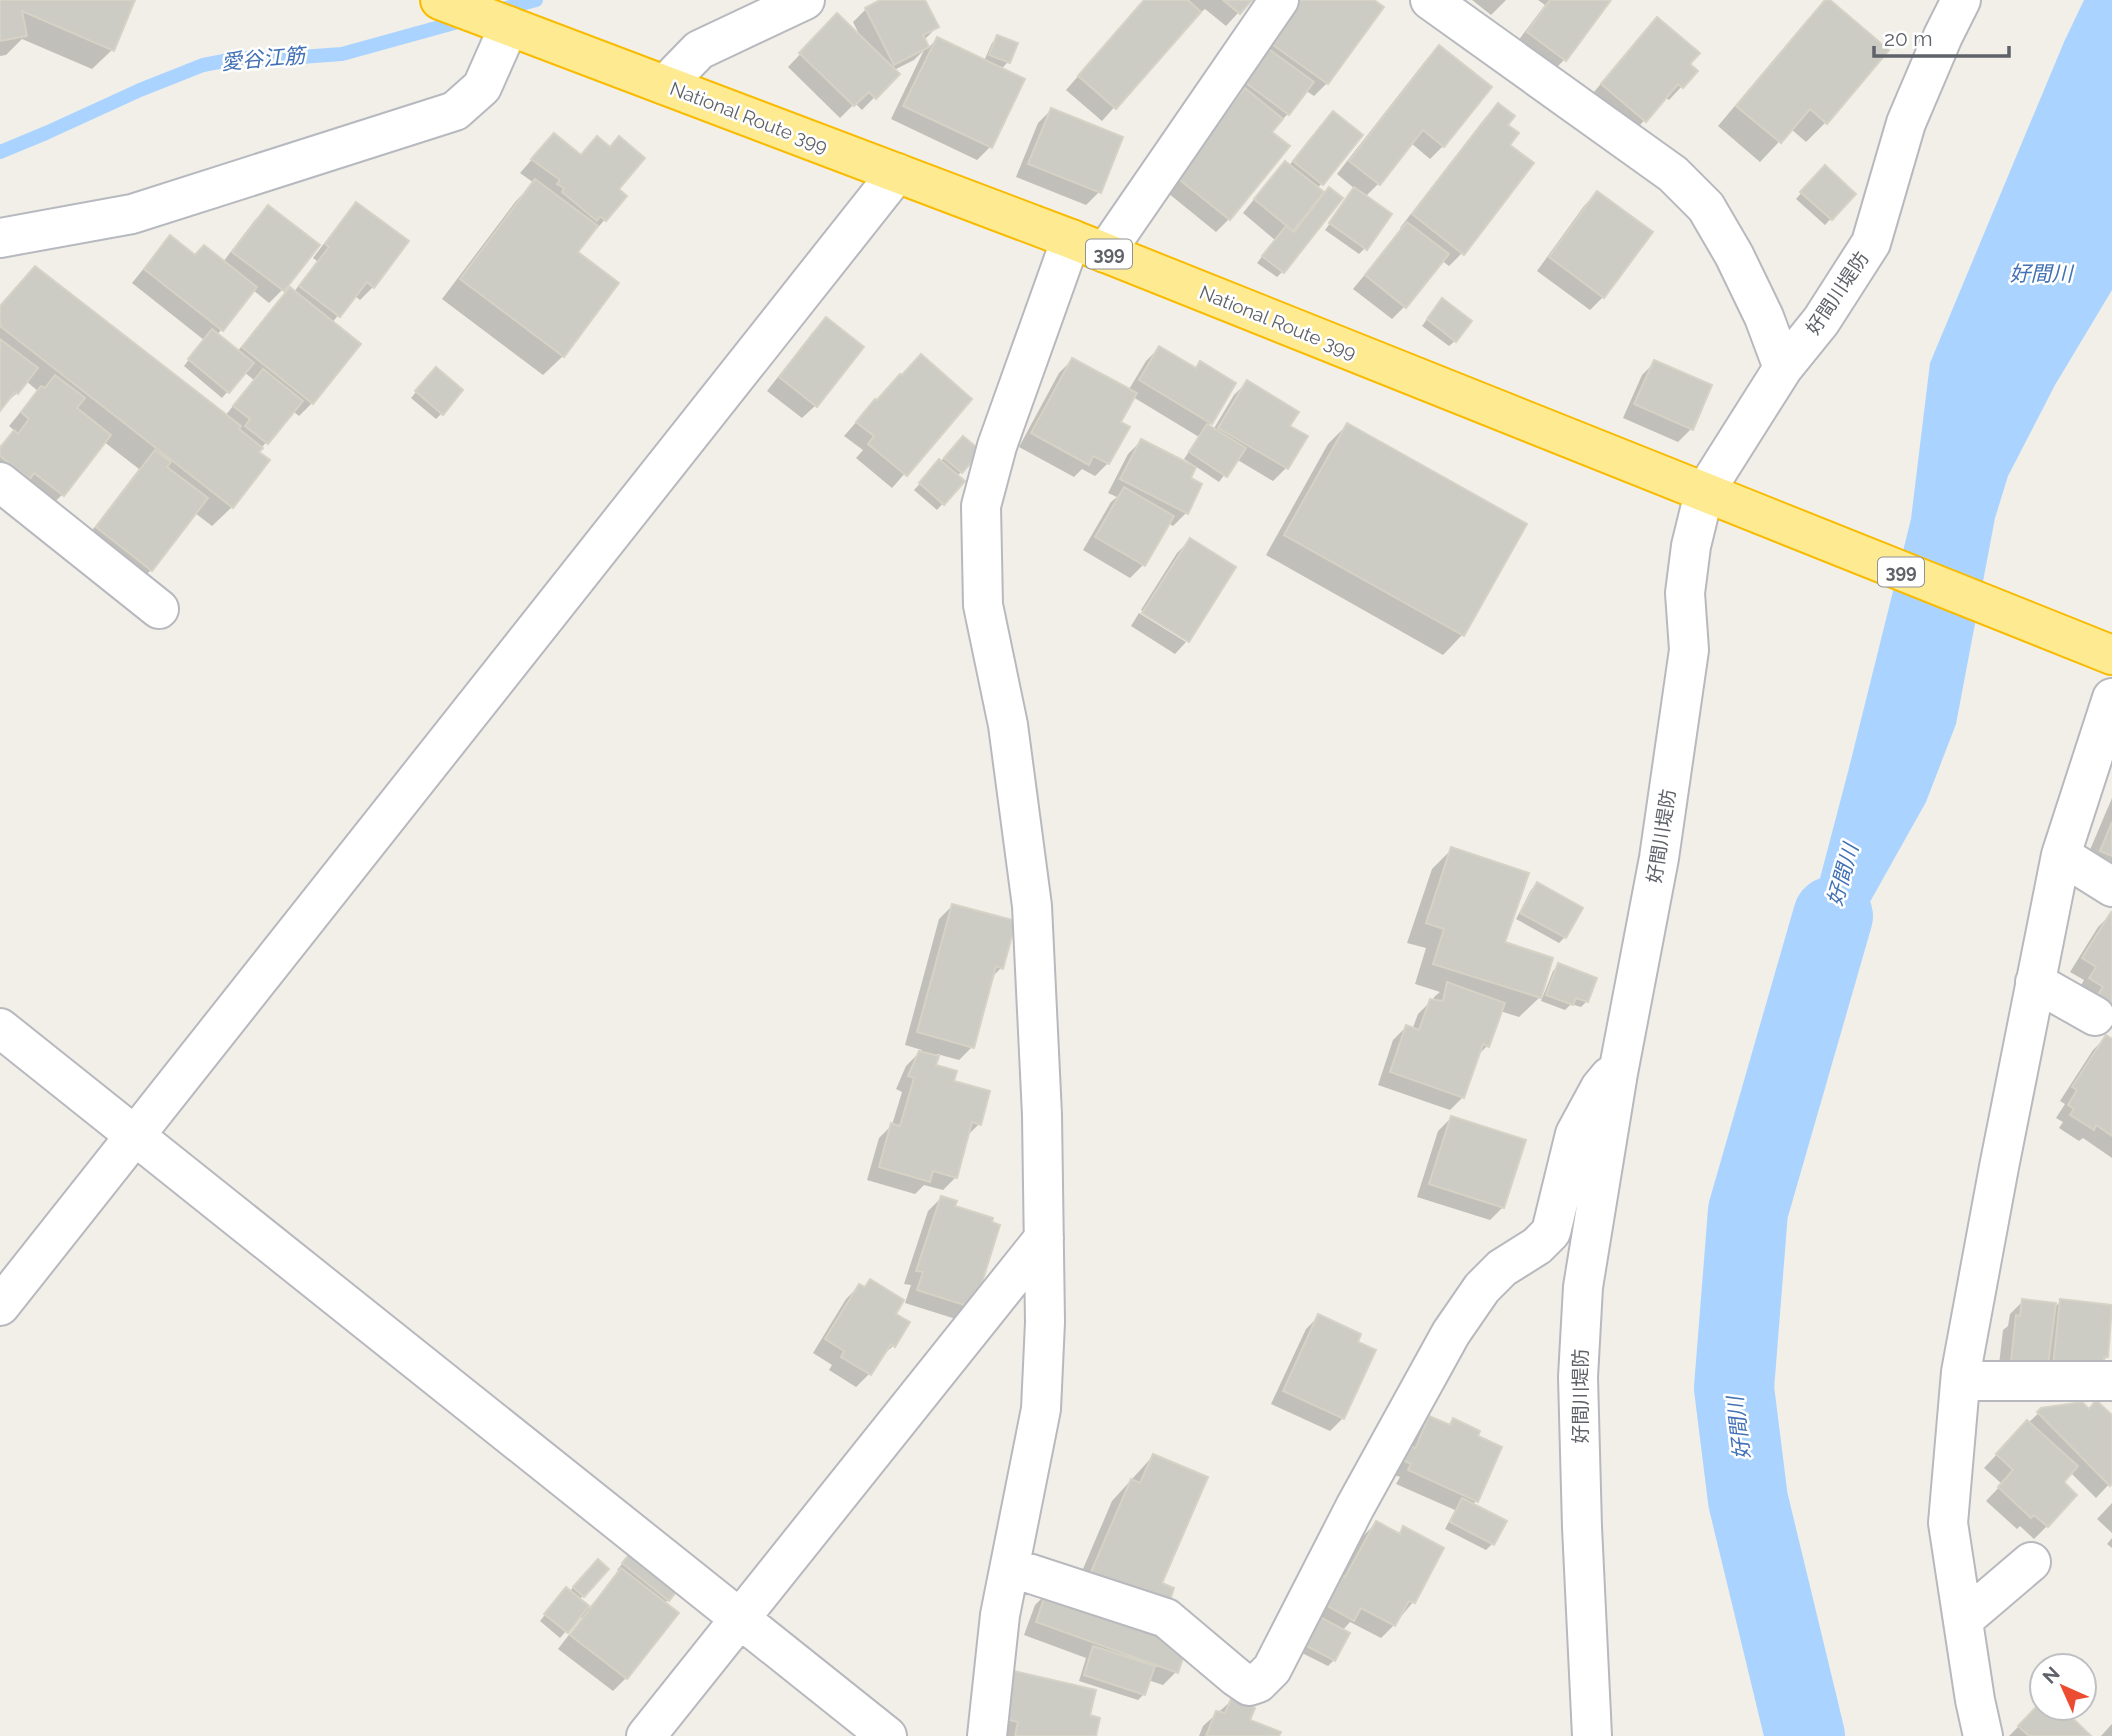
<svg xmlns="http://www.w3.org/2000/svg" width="2112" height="1736" viewBox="0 0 2112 1736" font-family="Raleway,'Noto Sans JP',sans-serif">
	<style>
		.water { fill: #aad4ff }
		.shadow { fill: #0003 }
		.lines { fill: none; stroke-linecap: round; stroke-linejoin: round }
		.stream { stroke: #aad4ff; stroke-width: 14 }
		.river { stroke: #aad4ff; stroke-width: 80 }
		.building { fill: #cccbc4; stroke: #d6d2c5; stroke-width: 2 }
		.street-casing { stroke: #b8b9be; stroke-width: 42 }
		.secondary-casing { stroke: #b6b9bf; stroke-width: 42 }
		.highway-casing { stroke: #f9bb00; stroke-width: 42 }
		.street { stroke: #fff; stroke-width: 38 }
		.secondary { stroke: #fff; stroke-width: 38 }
		.highway { stroke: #feea91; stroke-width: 38 }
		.labels { text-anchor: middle; stroke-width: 5; stroke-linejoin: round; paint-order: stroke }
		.shield { fill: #fff; stroke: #8f9195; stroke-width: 2 }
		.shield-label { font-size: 18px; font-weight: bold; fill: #5f6268 }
		.street-label { font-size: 19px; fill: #5f6268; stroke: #fff }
		.water-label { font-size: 21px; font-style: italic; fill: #4272b5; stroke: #fff }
	</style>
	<rect width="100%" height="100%" fill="#f1efe8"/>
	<path class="water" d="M2084 0H2112V290L2055 385 2008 476 1995 518 1956 724 1926 802 1764 1091 1849 768 1911 519 1930 363 2064 42Z"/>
	<path class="shadow" d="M0 0H134L112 50 92 69 22 39 6 55 0 56Z
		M883 0H923L937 27 924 40 928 48 937 39 984 61 992 43 998 37 1015 44 1008 62 1001 69 1023 80 990 147 977 160 891 119 924 50 914 60 894 70 897 74 862 110 855 103 840 118 788 67 824 29 861 38 853 22 866 9Z
		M1145 0H1250L1226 26 1205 9 1200 13 1199 12 1102 121 1066 90Z
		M1299 0H1371L1382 8 1327 83 1314 96 1305 90 1288 114 1274 127 1229 219 1216 232 1163 189 1237 98 1230 94Z
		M1472 0H1506L1491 15Z
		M1538 0H1609L1564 60 1551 73 1515 45 1545 5Z
		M1828 0 1826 122 1806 142 1791 129 1760 162 1718 126 1808 19Z
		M1644 32 1696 71 1669 100 1665 97 1632 134 1589 98Z
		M1439 47 1443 146 1430 159 1411 143 1378 184 1365 197V248L1359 254 1325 230 1355 189 1337 174 1426 60Z
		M1498 105 1506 125 1508 145 1462 253 1449 266 1441 260 1405 306 1392 319 1353 289 1402 230 1400 228 1485 118Z
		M1051 110 1099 192 1086 205 1016 177 1038 123Z
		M1333 113 1360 135 1317 189 1321 192 1290 231 1283 271 1277 277 1257 263 1275 240 1243 213 1272 177 1285 164 1288 167 1320 126Z
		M597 138 609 149 617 189 625 196 576 253 563 356 543 375 442 299 516 201 534 183 520 173 541 149 580 156Z
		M1819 173 1853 194 1825 225 1796 199Z
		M1597 193 1603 297 1590 310 1537 271 1584 206Z
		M357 204 373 287 360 300 354 295 332 323 359 344 312 403 299 416 293 411 257 453 232 507 212 526 195 513 151 570 138 583 84 541 139 469 103 441 62 495 49 507 0 479V446L15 431 9 426 38 391 26 381 17 393 0 408V306L225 416 254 380 244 372 222 398 184 366 204 340 132 283 158 251 171 238 194 257 223 262 255 220 268 207 317 245 282 290 269 303 253 290 217 335 237 352 277 302 290 289 294 292 317 261 313 258 344 217Z
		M1436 307 1455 341 1449 346 1422 326Z
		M826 319 815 406 802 418 767 391 813 332Z
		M1159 348 1194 369 1200 363 1211 423 1208 426 1213 430 1234 395 1247 382 1288 426 1306 437 1286 468 1273 481 1236 459 1219 482 1195 466 1188 479 1186 513 1173 526 1168 523 1143 565 1130 578 1083 550 1111 502 1117 497 1108 493 1128 454 1141 441 1191 466 1192 464 1184 459 1199 437 1133 397 1118 423 1108 463 1095 476 1082 469 1074 477 1019 447 1059 373 1072 360 1128 391 1146 361Z
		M1655 362 1691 429 1678 442 1623 418 1642 375Z
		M430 375 442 413 436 419 411 398Z
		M970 399 892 488 856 458 863 450 844 436 875 401Z
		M1347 425 1462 635 1443 655 1266 555 1328 444Z
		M957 444 961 472 956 477 962 482 937 510 914 490Z
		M1190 540 1234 568 1187 641V638L1141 610 1177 553Z
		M1139 613 1186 642 1175 654 1131 626Z
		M2112 798V898L2081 871Z
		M1452 849 1503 943 1551 959 1539 998 1519 1017 1500 1011 1487 1046 1477 1056 1463 1097 1450 1110 1378 1085 1393 1040 1406 1027 1412 1030 1418 1014 1431 1001 1433 1002 1434 997 1440 992 1415 984 1426 948 1407 943 1432 869Z
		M1537 884 1565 937 1559 943 1516 919 1531 890Z
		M952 906 1001 968 991 978 972 1047 959 1060 937 1054 934 1066 952 1083 979 1124 966 1137 956 1177 943 1190 924 1185 915 1194 867 1180 879 1138 892 1125 902 1092 896 1089 906 1066 922 1050 905 1045 939 919Z
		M2111 914 2112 915V1026L2085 1009 2077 992 2084 980 2070 972 2098 927Z
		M1559 965 1587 1001 1581 1007 1571 1004 1565 1010 1541 1001 1553 971Z
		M2106 1037 2112 1041V1158L2083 1138 2079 1141 2059 1128 2063 1122 2056 1118 2065 1104 2060 1101 2093 1050Z
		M1451 1118 1503 1207 1490 1220 1417 1197 1438 1131Z
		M941 1198 972 1307 959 1320 905 1303 911 1285 904 1284 928 1211Z
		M871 1281 894 1315V1345L880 1358 869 1374 856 1387 829 1370 832 1365 813 1353 846 1299 859 1286 863 1288Z
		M2023 1301 2053 1309 2061 1301 2107 1357 2102 1362 1998 1373 2003 1330 2008 1326 2010 1314Z
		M1319 1316 1343 1418 1330 1431 1271 1404 1306 1329Z
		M2042 1410 2112 1417V1481L2096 1498 2070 1472 2061 1482 2047 1526 2034 1539 2020 1526 2017 1529 1986 1501 2002 1484 1984 1468 2015 1435Z
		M1429 1418 1448 1426 1453 1420 1476 1437V1501L1472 1505 1504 1522 1492 1544 1486 1550 1445 1529 1455 1510 1396 1484 1400 1477 1389 1473 1416 1431Z
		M1153 1456 1160 1584 1176 1672 1163 1685 1148 1680 1144 1694 1138 1700 1079 1681 1086 1658 1024 1635 1035 1605 1048 1592 1071 1597 1112 1501Z
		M2112 1503V1533L2097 1519Z
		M1376 1523 1397 1534 1404 1528 1442 1549 1413 1602 1394 1625 1381 1638 1350 1622 1342 1631 1334 1660 1328 1666 1296 1650 1341 1577 1363 1536Z
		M2112 1538V1548L2107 1544Z
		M627 1558 668 1600 664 1604 626 1678 613 1691 558 1649 582 1618 579 1616 560 1638 540 1621 560 1596 569 1592 592 1567 606 1569 579 1600 589 1608 620 1572 617 1570Z
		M1015 1673 1087 1717 1094 1736H1005L1002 1686Z
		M1231 1701 1248 1721 1277 1736H1199L1203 1726Z
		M2037 1708 2041 1713 2046 1708H2059L2089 1736H2009Z
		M2112 1724V1736H2101L2111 1725Z"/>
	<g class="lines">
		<path class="stream" d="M495 11 536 0
			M0 152 46 133 140 90 203 65 240 58H287L342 54 465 20"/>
		<path class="river" d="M1805 1736 1748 1500 1734 1388 1748 1211 1833 916"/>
	</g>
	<path class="building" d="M0 0H135L114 51 22 11 27 36 0 41Z
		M880 0H925L939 27 923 35 929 47 894 65 865 8Z
		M1144 0H1188L1201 12 1116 109 1078 76Z
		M1223 0H1252L1240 14Z
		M1298 0H1374L1384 7 1328 84 1273 45 1290 20 1286 17Z
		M1550 0H1611L1566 61 1527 32Z
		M1825 0H1830L1889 50 1827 124 1810 109 1781 143 1736 106Z
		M837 13 900 74 876 99 869 92 854 106 799 53Z
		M1657 17 1700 53 1690 64 1698 71 1683 88 1678 84 1646 122 1601 84Z
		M997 35 1018 43 1010 63 989 55Z
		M937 37 1025 79 992 148 903 106Z
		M1439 45 1492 87 1444 147 1423 130 1380 185 1349 161Z
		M1266 47 1314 82 1289 115 1242 80Z
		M1245 88 1283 119 1272 132 1290 146 1230 220 1175 176Z
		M1498 103 1515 116 1508 125 1519 133 1510 145 1534 163 1464 255 1412 214Z
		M1051 108 1123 137 1101 193 1028 164Z
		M1333 111 1363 135 1323 185 1293 161Z
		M554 133 581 155 597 136 610 147 619 136 645 158 619 189 627 196 606 221 600 216 597 221 562 192 564 188 557 184 560 180 531 159Z
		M1285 161 1324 192 1293 231 1254 199Z
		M1825 165 1856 194 1832 220 1800 192Z
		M535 179 598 226 578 252 619 283 564 357 460 279Z
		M1329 187 1343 198 1284 273 1262 256 1286 226 1294 232Z
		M1354 187 1392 214 1367 250 1329 223Z
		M1597 191 1653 232 1604 298 1549 257Z
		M356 202 409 241 374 288 367 282 340 317 299 286 329 247 325 244Z
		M268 205 320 245 284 291 232 252Z
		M1407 222 1449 254 1406 308 1365 275Z
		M170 235 195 255 204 245 257 287 223 331 144 269Z
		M35 266 241 426 239 429 263 448 259 452 270 460 233 508 0 326V306Z
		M290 287 361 344 313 404 242 347Z
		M1442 298 1472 321 1456 342 1427 319Z
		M826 317 864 347 817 407 779 377Z
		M212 329 254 363 229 393 188 359Z
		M0 339 38 368 18 394 15 392 0 411Z
		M1159 346 1196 368 1200 361 1236 383 1212 424 1139 380Z
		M921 354 972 399 907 476 868 444 874 436 856 422 875 399 877 400 900 374 902 375Z
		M1072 358 1137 393 1121 422 1130 427 1109 464 1093 456 1089 465 1031 433Z
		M1654 360 1712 385 1693 430 1634 404Z
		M436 367 463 390 443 415 415 391Z
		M263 369 303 401 268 444 245 426 250 419 233 406Z
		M55 375 85 398 77 408 111 435 64 496 34 473 30 479 0 456V448L14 430 18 434 29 419 21 412 41 386 45 388Z
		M1247 380 1299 412 1290 426 1308 436 1288 469 1218 428Z
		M1347 423 1527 524 1464 636 1284 535Z
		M1207 424 1246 448 1227 477 1189 452Z
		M963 436 981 451 962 473 944 458Z
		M1141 439 1196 467 1191 478 1202 484 1188 514 1120 479Z
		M155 450 171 462 167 467 208 498 152 571 96 527Z
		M939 459 965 481 944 505 919 483Z
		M1124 487 1174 516 1145 566 1095 537Z
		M1190 538 1236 567 1189 642 1142 613Z
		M2112 822V856L2100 851Z
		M1451 847 1529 873 1505 942 1553 958 1541 998 1433 964 1444 929 1426 923Z
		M1537 882 1583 908 1566 938 1520 913Z
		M952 904 1016 921 1003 969 996 966 974 1048 917 1032Z
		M2111 912 2112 913V1005L2097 996 2103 987 2089 978 2096 967 2082 958Z
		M1558 963 1597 978 1588 1002 1576 998 1573 1005 1546 995Z
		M1447 982 1505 1003 1489 1047 1483 1044 1464 1098 1390 1072 1406 1025 1419 1030 1430 999 1443 1001Z
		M2106 1035 2112 1039V1136L2096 1125 2094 1130 2070 1115 2074 1109 2068 1105 2077 1090 2072 1087Z
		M919 1051 939 1056 936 1065 957 1071 954 1081 990 1091 981 1125 972 1122 957 1178 933 1171 930 1182 879 1167 891 1123 900 1126 914 1078 908 1076Z
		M1451 1116 1526 1140 1504 1208 1429 1184Z
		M941 1196 957 1201 955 1206 993 1218 992 1222 1000 1225 974 1308 917 1290 923 1272 916 1271Z
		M870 1279 904 1300 896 1314 910 1322 895 1347 891 1344 871 1375 841 1357 844 1351 825 1339 859 1284 865 1287Z
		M2022 1299 2056 1303 2048 1365 2011 1361 2016 1315 2020 1316Z
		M2060 1299 2112 1305 2108 1357H2104L2103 1371 2053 1366Z
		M1318 1314 1361 1334 1358 1342 1376 1350 1344 1419 1283 1391Z
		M2096 1400 2112 1415V1484L2110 1486 2037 1412 2041 1408 2082 1402 2089 1409Z
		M1429 1416 1450 1425 1453 1418 1480 1431 1478 1436 1502 1447 1478 1502 1408 1470 1411 1464 1401 1459 1407 1445 1415 1448 1416 1447Z
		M2027 1420 2078 1466 2064 1482 2077 1495 2048 1527 2034 1515 2031 1518 1998 1487 2013 1470 1996 1454Z
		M1153 1454 1208 1477 1162 1583 1174 1588 1167 1609 1088 1579 1131 1479 1140 1483Z
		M1462 1498 1507 1521 1494 1545 1450 1522Z
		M1376 1521 1400 1534 1403 1526 1444 1548 1415 1603 1409 1601 1395 1626 1361 1608 1354 1621 1324 1604 1334 1571 1345 1577Z
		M633 1550 680 1587 669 1601 622 1563Z
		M598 1559 609 1569 584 1597 573 1587Z
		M621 1568 679 1613 627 1679 570 1635Z
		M566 1587 589 1606 568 1633 544 1614Z
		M1047 1590 1187 1646 1178 1673 1036 1622Z
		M1316 1615 1350 1633 1335 1661 1301 1643Z
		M1093 1646 1155 1666 1145 1695 1084 1675Z
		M1014 1671 1096 1690 1090 1715 1100 1718 1096 1736H1015L1018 1722 1002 1718Z
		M1231 1699 1255 1708 1250 1720 1281 1732 1279 1736H1206L1216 1711 1225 1713Z
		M2037 1706 2041 1710 2044 1708H2062L2091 1736H2029L2018 1726Z"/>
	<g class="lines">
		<defs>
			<path id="street" d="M1430 0 1673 174 1706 207 1734 255 1764 317 1783 368
				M665 85 699 50 805 0
				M1105 253 1279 0
				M0 482 159 609
				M2061 855 2112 887
				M2035 982 2095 1016
				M0 1028 887 1736
				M0 1306 897 173
				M1961 1381H2112
				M1010 1567 1166 1618 1236 1677 1249 1686 1258 1683 1272 1669 1355 1507 1451 1333 1482 1288 1502 1268 1537 1246 1551 1232 1575 1134 1600 1088 1610 1076
				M1963 1620 2031 1562
				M646 1736 1044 1238
				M987 1736 1000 1615 1041 1409 1045 1322 1042 1115 1032 906 1008 725 983 605 981 506 997 446 1071 239
				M1592 1736 1582 1527 1578 1377 1583 1287 1618 1073 1659 858 1689 650 1685 593 1691 546 1704 493 1783 368 1821 321 1871 243 1906 123 1943 36 1961 0
				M1983 1736 1975 1700 1948 1523 1961 1372 1999 1167 2061 855 2112 698"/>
			<path id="secondary" d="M0 238 132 214 455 111 482 87 509 26"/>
			<path id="highway" d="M440 0 1071 239 2112 655"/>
		</defs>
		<use href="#street" class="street-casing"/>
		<use href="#secondary" class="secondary-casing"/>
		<use href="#highway" class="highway-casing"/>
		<use href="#street" class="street"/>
		<use href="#secondary" class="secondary"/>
		<use href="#highway" class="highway"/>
	</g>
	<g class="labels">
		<g class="shield">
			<rect x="1086" y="239.5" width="46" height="29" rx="5"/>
			<rect x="1878" y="557.5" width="46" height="29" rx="5"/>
		</g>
		<g class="shield-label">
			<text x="1109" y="260">399</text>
			<text x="1901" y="578">399</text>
		</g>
		<g class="street-label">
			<text transform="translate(749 117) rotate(21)" y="7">National Route 399</text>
			<text transform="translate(1837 293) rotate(-56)" y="7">好間川堤防</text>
			<text transform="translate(1278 322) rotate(22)" y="7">National Route 399</text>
			<text transform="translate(1661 836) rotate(-81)" y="7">好間川堤防</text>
			<text transform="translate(1580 1396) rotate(-90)" y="7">好間川堤防</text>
		</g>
		<g class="water-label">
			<text transform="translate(263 59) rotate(-5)" y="7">愛谷江筋</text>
			<text x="2041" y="281">好間川</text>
			<text transform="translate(1843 875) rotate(-74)" y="7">好間川</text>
			<text transform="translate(1739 1428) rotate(-97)" y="7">好間川</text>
		</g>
	</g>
	<g transform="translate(2063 1687) rotate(315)"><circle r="33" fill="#ffffff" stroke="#bfc0c3" stroke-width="2"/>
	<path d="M0-5L12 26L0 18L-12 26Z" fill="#ec4d32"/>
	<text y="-10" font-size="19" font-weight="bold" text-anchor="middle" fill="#5f6268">N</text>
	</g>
	<path d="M1874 46v10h135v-10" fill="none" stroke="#5f6268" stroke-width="3.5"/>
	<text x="1884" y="46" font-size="21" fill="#5f6268" stroke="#ffffff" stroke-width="5" paint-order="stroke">20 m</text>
</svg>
